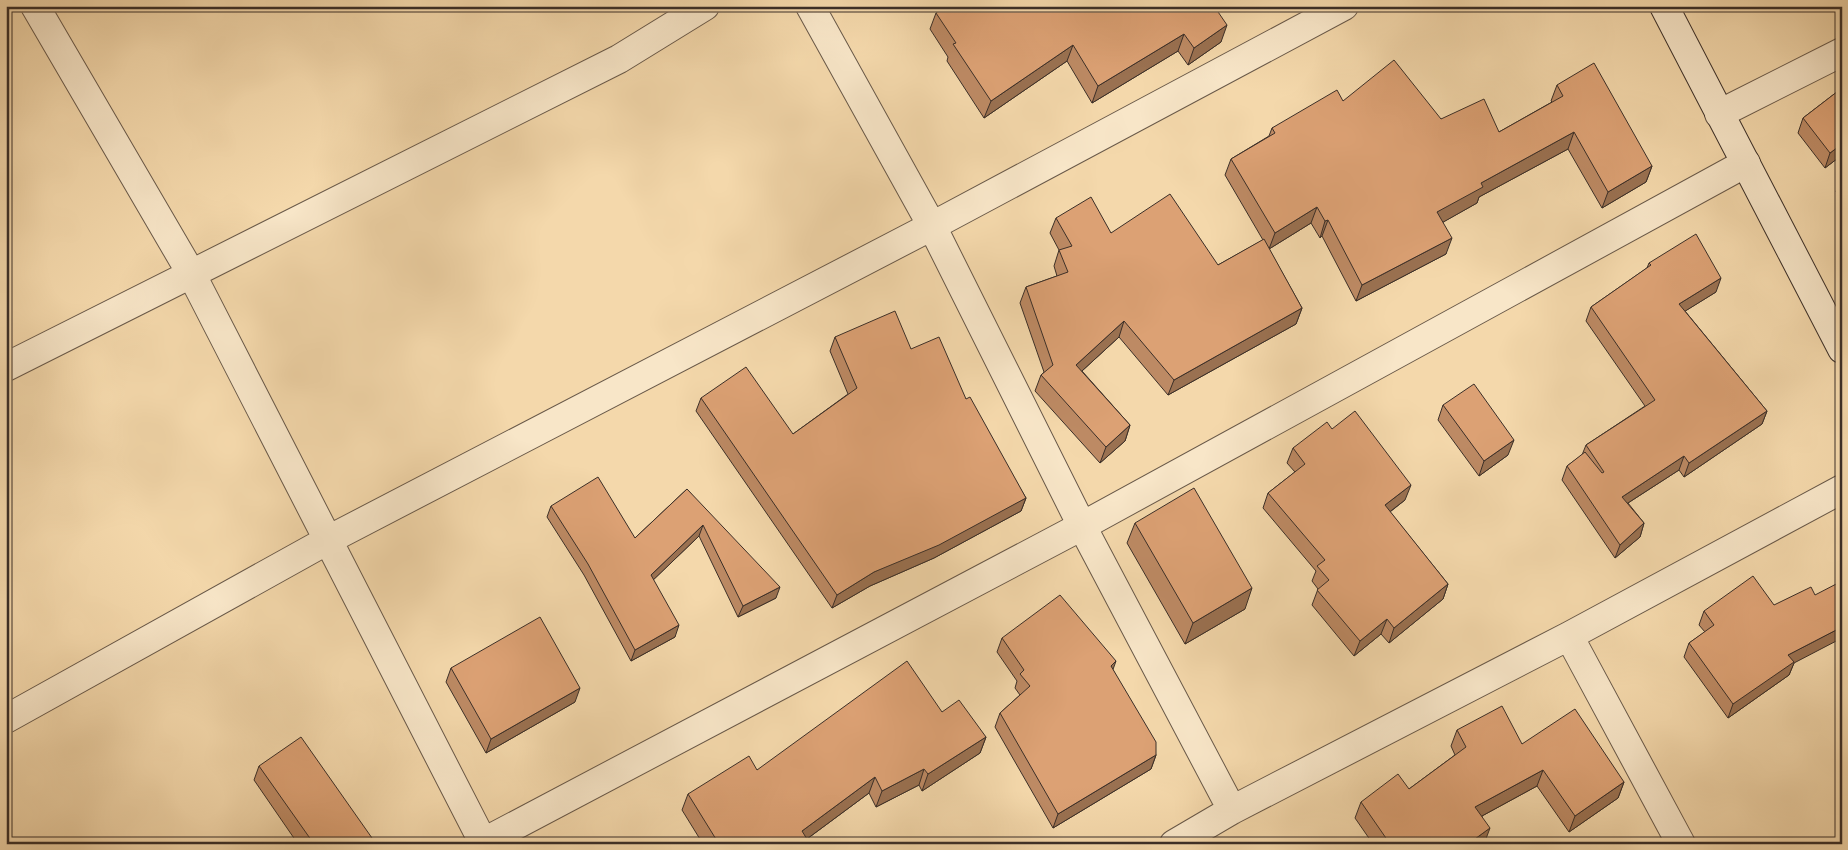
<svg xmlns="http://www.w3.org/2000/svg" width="1848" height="850" viewBox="0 0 1848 850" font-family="Alegreya,serif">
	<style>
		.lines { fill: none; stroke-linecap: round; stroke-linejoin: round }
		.street-casing { stroke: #695949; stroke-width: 30 }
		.secondary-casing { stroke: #3b2f28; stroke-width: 30 }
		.street { stroke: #f8e6c8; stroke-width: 28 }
		.secondary { stroke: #f8e6c8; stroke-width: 28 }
		.wall { fill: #bd8a64; stroke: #3b2f28 }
		.shaded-wall { fill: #9a7151; stroke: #3b2f28 }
		.building { fill: #dca174; stroke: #3b2f28 }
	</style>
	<rect width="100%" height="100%" fill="#f4d8ab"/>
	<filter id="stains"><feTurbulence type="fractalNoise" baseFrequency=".004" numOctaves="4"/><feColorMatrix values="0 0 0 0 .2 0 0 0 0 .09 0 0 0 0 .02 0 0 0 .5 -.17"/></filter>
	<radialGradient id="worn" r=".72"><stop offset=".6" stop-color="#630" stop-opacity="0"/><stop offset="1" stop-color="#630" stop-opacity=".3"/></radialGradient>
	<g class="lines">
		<defs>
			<path id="street" d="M35 6 192 275 484 844
				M810 6 932 226 1082 526 1232 810
				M1719 114 1842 52
				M6 367 619 59 705 6
				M1569 636 1681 844
				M6 719 328 540 932 226 1344 6
				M480 844 1082 526 1746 163
				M1174 844 1232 810 1569 636 1842 489"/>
			<path id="secondary" d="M1664 6 1842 349"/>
		</defs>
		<use href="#street" class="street-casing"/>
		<use href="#secondary" class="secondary-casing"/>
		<use href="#street" class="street"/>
		<use href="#secondary" class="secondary"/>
	</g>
	<path class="wall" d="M1214 6 1221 42 1188 65 1178 51 1092 103 1067 61 984 118 947 61 948 57 930 29 936 13 1014 10Z
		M1557 85 1652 166 1646 182 1602 208 1568 149 1479 197 1477 203 1443 222 1446 254 1356 301 1322 236 1320 238 1311 223 1269 249 1302 308 1296 324 1168 395 1119 337 1082 371 1130 425 1125 441 1100 463 1035 391 1041 375 1044 372 1020 303 1026 287 1057 276 1054 266 1059 250 1050 233 1056 218 1111 233 1218 265 1263 240 1225 175 1231 159 1269 136 1272 128 1343 101 1441 119 1499 132 1552 102 1551 101Z
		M1842 88V155L1825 168 1798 133 1803 118Z
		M1842 180V194L1839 195 1836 192 1838 184Z
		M1649 263 1716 292 1685 311 1767 411 1762 424 1684 477 1679 470 1628 503 1644 523 1640 537 1615 558 1562 480 1567 466 1582 455 1586 445 1645 406 1586 321 1591 307 1647 268Z
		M835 337 911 349 966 399 1026 498 1021 511 934 558 870 586 832 608 696 411 701 398 793 434 848 394 830 351Z
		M1443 405 1508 455 1479 476 1438 420Z
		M1332 429 1405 500 1390 512 1448 584 1443 599 1389 643 1381 634 1354 656 1312 605 1318 589 1312 581 1316 571 1263 508 1268 493 1295 472 1287 463 1293 448Z
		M687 489 776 598 738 617 699 536 653 580 675 637 631 661 584 575 547 517 551 506 635 538Z
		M1135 523 1245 609 1185 644 1127 543Z
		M1704 611 1794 663 1789 675 1728 718 1684 657 1689 643 1705 632 1699 625Z
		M1002 638 1113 670 1156 755 1151 769 1053 828 995 727 1000 713 1020 695 1015 688 1017 681 997 652Z
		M451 668 575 702 486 753 446 682Z
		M942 712 986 737 980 753 922 791 919 785 876 807 869 793 807 839 810 844H703L682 810 688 794 757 770Z
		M1457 730 1522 744 1624 782 1618 798 1569 832 1537 786 1482 816 1484 844H1373L1355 818 1361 802 1409 789 1455 755 1451 746Z
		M259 766 370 844H298L254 780Z"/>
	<path class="shaded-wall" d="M1227 25 1221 42 1188 65 1194 48Z
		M1184 34 1178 51 1092 103 1098 86Z
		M1073 45 1067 61 984 118 991 101Z
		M1574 132 1568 149 1479 197 1477 203 1431 229 1437 212 1481 183Z
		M1842 144V155L1825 168 1830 153Z
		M1652 166 1646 182 1602 208 1608 192Z
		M1842 187V194L1839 195 1842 188Z
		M1317 207 1311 223 1269 249 1275 233Z
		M1328 220 1322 236 1320 238 1325 221Z
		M1452 238 1446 254 1356 301 1362 285Z
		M1721 278 1716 292 1674 318 1679 304Z
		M1302 308 1296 324 1168 395 1174 380Z
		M1124 321 1119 337 1071 381 1076 365Z
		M1767 411 1762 424 1684 477 1689 463Z
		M1130 425 1125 441 1100 463 1106 447Z
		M1514 440 1508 455 1479 476 1484 461Z
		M1684 456 1679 470 1617 510 1622 497Z
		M1411 485 1405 500 1379 520 1385 505Z
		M1026 498 1021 511 934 558 870 586 832 608 837 595 874 572Z
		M1644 523 1640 537 1615 558 1620 545Z
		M703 525 699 536 647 586 651 575Z
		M1448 584 1443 599 1389 643 1394 628Z
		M780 587 776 598 738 617 743 606Z
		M1252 588 1245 609 1185 644 1193 623Z
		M1387 619 1381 634 1354 656 1360 641Z
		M679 625 675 637 631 661 635 650Z
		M1842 627V638L1794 663 1789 675 1728 718 1733 704 1788 655Z
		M1116 661 1111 675V666Z
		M580 688 575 702 486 753 491 739Z
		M986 737 980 753 922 791 928 774Z
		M1156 755 1151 769 1053 828 1058 814Z
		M924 769 919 785 876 807 882 791Z
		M1543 770 1537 786 1469 823 1475 807Z
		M875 777 869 793 800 844 802 831Z
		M1624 782 1618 798 1569 832 1575 816Z
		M1490 828 1484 844H1468Z
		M372 838 370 844H365Z"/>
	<path class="building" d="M945 6H1012L1014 10 1021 6H1214L1227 25 1194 48 1184 34 1098 86 1073 45 991 101 953 44 956 43 936 13Z
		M1394 60 1441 119 1484 99 1499 132 1563 96 1557 85 1594 63 1652 166 1608 192 1574 132 1481 183 1483 187 1437 212 1452 238 1362 285 1328 220 1325 221 1317 207 1275 233 1231 159 1275 133 1272 128 1337 90 1343 101Z
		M1842 88V144L1830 153 1803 118Z
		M1842 180V188L1838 184Z
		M1170 194 1218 265 1264 239 1302 308 1174 380 1124 321 1076 365 1130 425 1106 447 1041 375 1053 365 1026 287 1068 272 1059 250 1072 246 1056 218 1091 197 1111 233Z
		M1696 234 1721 278 1679 304 1767 411 1689 463 1684 456 1622 497 1644 523 1620 545 1567 466 1585 452 1602 473 1604 472 1586 445 1655 400 1591 307 1651 265 1649 263Z
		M895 311 911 349 939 337 966 399 970 397 1026 498 939 545 874 572 837 595 701 398 746 367 793 434 857 388 835 337Z
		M1474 384 1514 440 1484 461 1443 405Z
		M1355 411 1411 485 1385 505 1448 584 1394 628 1387 619 1360 641 1317 590 1329 580 1317 566 1325 560 1268 493 1305 464 1293 448 1327 422 1332 429Z
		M598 477 635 538 687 489 780 587 743 606 703 525 651 575 679 625 635 650 588 564 551 506Z
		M1194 488 1252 588 1193 623 1135 523Z
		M1753 576 1774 605 1811 587 1815 595 1842 581V627L1788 655 1794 662 1733 704 1689 643 1714 625 1704 611Z
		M1060 595 1116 661 1111 666 1156 742V755L1058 814 1000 713 1030 686 1020 674 1024 670 1002 638Z
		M540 617 580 688 491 739 451 668Z
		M907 661 942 712 959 700 986 737 928 774 924 769 882 791 875 777 802 831 810 844H719L688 794 749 756 757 770Z
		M1502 706 1522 744 1575 709 1624 782 1575 816 1543 770 1475 807 1490 828 1468 844H1384L1388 841 1361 802 1398 774 1409 789 1466 747 1457 730Z
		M301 737 372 838 365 844H314L259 766Z"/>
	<rect width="1848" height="850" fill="none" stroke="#f4d8ab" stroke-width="25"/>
	<rect x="8" y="8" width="1833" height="835" fill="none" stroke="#3b2f28" stroke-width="2.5"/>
	<rect x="12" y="12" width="1823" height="825" fill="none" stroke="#3b2f28"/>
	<rect width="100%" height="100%" filter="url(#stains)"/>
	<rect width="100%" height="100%" fill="url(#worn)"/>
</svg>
